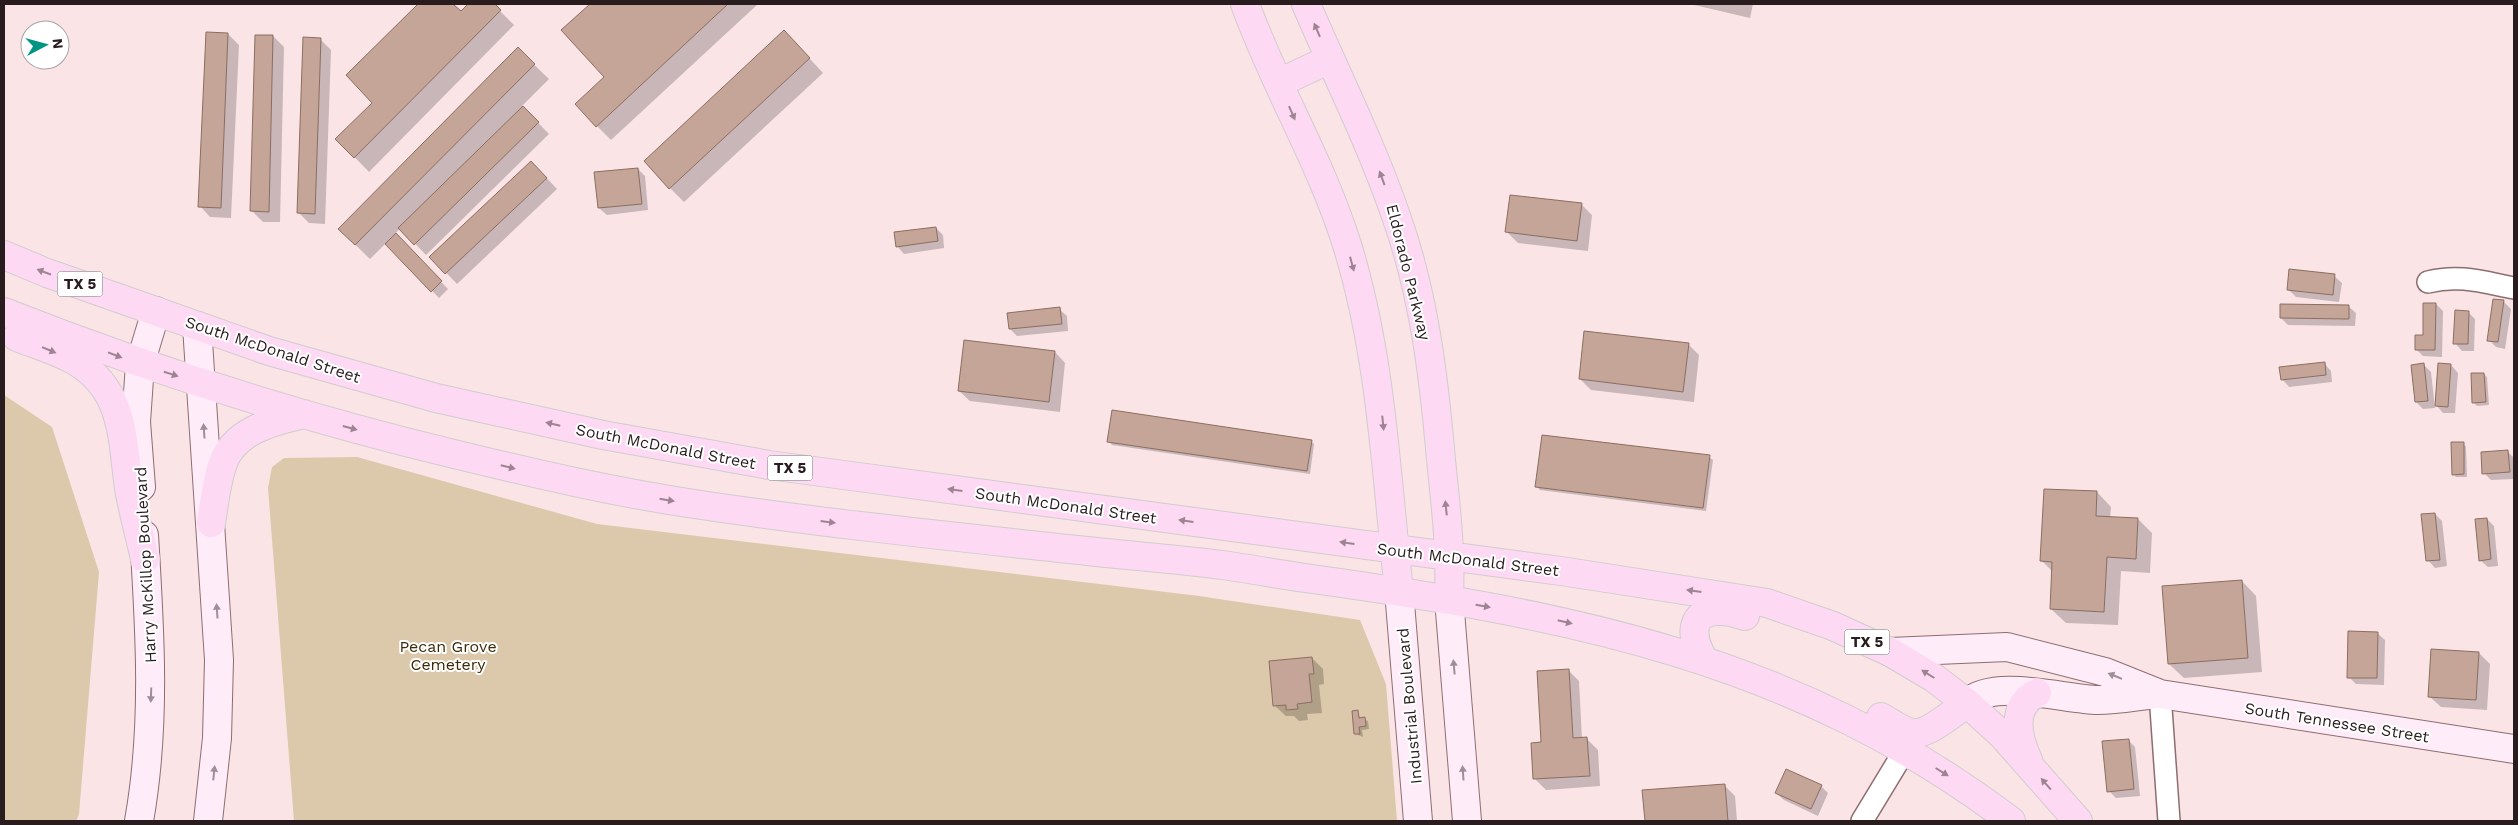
<svg xmlns="http://www.w3.org/2000/svg" width="2518" height="825" viewBox="0 0 2518 825" font-family="'Work Sans',sans-serif">
	<style>
		.green { fill: #dcc8ab }
		.shadow { fill: #0003 }
		.building { fill: #c5a598; stroke: #8b6e61 }
		.lines { fill: none; stroke-linecap: round; stroke-linejoin: round }
		.street-casing { stroke: #8e6d71; stroke-width: 24 }
		.secondary-casing { stroke: #8e6d71; stroke-width: 30 }
		.primary-casing { stroke: #d0cdce; stroke-width: 30 }
		.street { stroke: #fff; stroke-width: 21 }
		.secondary { stroke: #feecf9; stroke-width: 28 }
		.primary { stroke: #fdd9f3; stroke-width: 28 }
		.oneway { fill: #9e8493 }
		.oneway2 { fill: #9e8e96 }
		.labels { text-anchor: middle; stroke-width: 4; stroke-linejoin: round; paint-order: stroke }
		.shield { fill: #fff; stroke: #696062; stroke-width: 1 }
		.shield-label { font-size: 15px; font-weight: bold; fill: #291c1e }
		.street-label { font-size: 16px; fill: #291c1e; stroke: #fff }
		.park-label { font-size: 16px; fill: #3c2a09; stroke: #fff }
	</style>
	<rect width="100%" height="100%" fill="#fbe4e6"/>
	<path class="green" d="M4 395 52 427 99 572 79 814 76 821H4Z
		M357 457 597 524 1199 596 1360 620 1386 684 1397 821H294L268 488 272 467 284 458Z"/>
	<path class="shadow" d="M420 4H452L461 13 470 4H493L514 25 369 172 337 139 374 103 348 75Z
		M592 4H758L611 140 597 126 606 77 563 30Z
		M1690 4H1753L1750 18Z
		M228 34 239 45 231 218 210 217 200 206Z
		M273 36 284 47 280 222H263L252 211Z
		M320 39 331 50 325 224 309 223 298 212Z
		M798 46 823 73 684 202 670 188Z
		M518 49 549 79 522 106 549 134 426 255 400 228 395 234 448 289 439 298 386 243 370 259 339 229Z
		M638 169 645 176 648 210 607 215 599 208Z
		M542 173 557 189 457 284 431 257Z
		M1581 204 1592 215 1588 251 1518 243 1507 232Z
		M936 228 943 235 944 248 904 254 897 246Z
		M2334 276 2342 283 2339 302 2296 297 2289 290Z
		M2504 302 2511 309 2505 349 2496 347 2489 340Z
		M2436 304 2443 311 2442 357 2423 356 2416 349 2424 336Z
		M2348 306 2356 313 2355 326 2288 325 2281 318Z
		M1059 309 1067 316 1068 331 1017 336 1010 329Z
		M2468 312 2475 319 2474 351H2462L2455 343Z
		M1688 344 1699 355 1694 402 1591 390 1580 379Z
		M1055 352 1065 363 1060 412 970 401 959 391Z
		M2324 363 2331 371 2332 382 2289 387 2282 379Z
		M2424 365 2431 372 2435 408 2423 409 2416 402Z
		M2451 365 2458 373 2455 413H2443L2436 405Z
		M2484 374 2487 377 2489 405 2477 406 2473 402Z
		M1109 441H1311L1314 444 1310 474 1112 445Z
		M2463 443 2466 447 2467 477H2456L2453 474Z
		M2508 452 2514 458V479L2491 480 2484 473Z
		M1709 457 1713 460 1706 511 1540 490 1537 487Z
		M2097 492 2111 507 2110 518 2138 519 2152 533 2150 573 2121 571 2118 625 2066 623 2051 609 2053 572 2042 561Z
		M2435 514 2442 521 2447 566 2435 568 2428 560Z
		M2487 519 2494 526 2498 566 2488 567 2480 560Z
		M2242 581 2256 596 2262 672 2184 678 2169 664Z
		M2377 633 2385 640 2384 685 2356 684 2349 677Z
		M2479 653 2490 664 2487 710 2441 707 2430 697Z
		M1312 658 1323 669 1324 684 1319 685 1322 713 1307 714 1308 720 1299 721 1294 716H1286L1275 706Z
		M1568 670 1579 681 1582 739H1587L1598 750 1600 786 1546 790 1535 779 1542 743Z
		M1357 712 1361 719 1368 721 1369 729 1362 730 1363 737 1356 734Z
		M2128 740 2135 747 2140 796 2116 798 2109 791Z
		M1724 785 1735 796 1737 821H1646L1644 791Z
		M1821 786 1828 793 1818 816 1784 800 1776 793Z"/>
	<path class="building" d="M418 4H453L461 11 468 4H495L501 10 354 158 335 139 372 103 346 75Z
		M590 4H728L596 127 575 104 604 77 561 30Z
		M784 30 810 58 669 189 644 161Z
		M206 32 228 33 221 208 198 207Z
		M255 35H273L269 212 250 211Z
		M303 37 321 38 315 214 297 213Z
		M518 47 535 64 355 245 338 229Z
		M523 106 539 122 414 245 398 228Z
		M531 161 547 178 445 274 429 257Z
		M638 168 642 204 598 208 594 172Z
		M1510 195 1582 203 1577 241 1505 232Z
		M936 227 938 241 896 247 894 232Z
		M396 233 442 281 431 292 385 244Z
		M2289 269 2335 274 2333 295 2287 290Z
		M2493 299 2504 300 2498 342 2487 341Z
		M2423 303H2436L2435 350H2415V335H2423Z
		M2280 304 2349 305V319L2280 318Z
		M1060 307 1062 324 1009 329 1007 313Z
		M2455 310 2469 311 2468 344H2453Z
		M1584 331 1689 343 1683 392 1579 379Z
		M964 340 1055 351 1049 402 958 391Z
		M2325 362 2326 375 2281 380 2279 367Z
		M2424 363 2428 401 2415 402 2411 365Z
		M2438 363 2451 364 2448 407 2435 406Z
		M2471 373H2484L2486 402 2472 403Z
		M1112 410 1312 440 1307 471 1107 442Z
		M1542 435 1710 455 1703 508 1535 487Z
		M2451 442H2464V474L2452 475Z
		M2508 450 2510 472 2482 474 2481 452Z
		M2044 489 2097 491 2096 516 2138 518 2136 559 2107 557 2104 612 2050 609 2052 562 2040 561Z
		M2435 513 2440 560 2426 561 2421 514Z
		M2487 518 2491 559 2479 561 2475 519Z
		M2242 580 2248 658 2168 664 2162 586Z
		M2348 631 2378 632 2377 678H2347Z
		M2431 649 2479 652 2476 700 2428 697Z
		M1312 657 1314 674H1309L1312 702 1297 704 1298 709 1286 710V705L1273 706 1269 661Z
		M1569 669 1573 738 1587 737 1590 776 1533 779 1531 743 1541 742 1537 671Z
		M1358 710 1359 718 1365 717 1366 726 1359 727 1360 734H1354L1352 711Z
		M2129 739 2134 789 2107 792 2102 741Z
		M1786 769 1822 785 1811 809 1775 793Z
		M1725 784 1728 821H1645L1642 790Z"/>
	<g class="lines">
		<defs>
			<path id="street" d="M2428 282C2459 274 2483 282 2514 288
				M2160 694 2169 821
				M1862 821 1905 750"/>
			<path id="secondary" d="M197 326 219 660 217 738 208 821
				M141 487 136 422 140 364 156 311
				M1399 591 1418 821
				M1449 599 1467 821
				M1890 652 2007 647 2105 672 2160 694 2514 749
				M1967 703C1994 678 2063 699 2098 700 2117 700 2137 696 2156 694
				M139 821C156 726 150 631 144 535"/>
			<path id="primary" d="M1245 4C1275 87 1322 163 1348 248 1382 360 1386 475 1399 591
				M1306 4C1336 74 1371 143 1396 216 1424 294 1434 378 1441 460 1446 508 1451 550 1449 599
				M1279 83 1330 59
				M4 255 47 273 269 351 436 398 603 435 769 465 1561 571 1767 603 1833 626 1890 652 1934 678 1967 703 2003 736 2078 821
				M4 312C151 370 301 417 454 454 536 474 618 493 701 505 829 524 958 537 1087 551 1132 556 1177 559 1222 565 1250 569 1278 574 1305 578 1566 614 1796 658 2011 821
				M17 337C36 345 59 351 77 362 125 391 122 440 129 488 133 512 140 536 145 559
				M211 523C214 505 216 484 222 466 232 431 273 421 304 414
				M1704 660C1690 638 1688 609 1722 611 1730 611 1738 614 1745 616
				M1881 717C1890 722 1902 731 1912 733 1927 736 1955 711 1967 703
				M2028 760C2018 738 2010 706 2037 693"/>
		</defs>
		<use href="#street" class="street-casing"/>
		<use href="#secondary" class="secondary-casing"/>
		<use href="#primary" class="primary-casing"/>
		<use href="#street" class="street"/>
		<use href="#secondary" class="secondary"/>
		<use href="#primary" class="primary"/>
	</g>
	<defs><path id="oneway-solid" d="M-6-.8H1V-3.2L6.5 0L1 3.2V.8H-6Z" transform="scale(1.25)"/></defs>
	<g class="oneway">
		<use href="#oneway-solid" transform="translate(1317 30) rotate(-113)"/>
		<use href="#oneway-solid" transform="translate(1292 113) rotate(66)"/>
		<use href="#oneway-solid" transform="translate(1382 178) rotate(-110)"/>
		<use href="#oneway-solid" transform="translate(1352 264) rotate(75)"/>
		<use href="#oneway-solid" transform="translate(44 272) rotate(-159)"/>
		<use href="#oneway-solid" transform="translate(49 350) rotate(23)"/>
		<use href="#oneway-solid" transform="translate(115 355) rotate(21)"/>
		<use href="#oneway-solid" transform="translate(171 374) rotate(17)"/>
		<use href="#oneway-solid" transform="translate(1383 423) rotate(84)"/>
		<use href="#oneway-solid" transform="translate(553 424) rotate(-167)"/>
		<use href="#oneway-solid" transform="translate(350 428) rotate(15)"/>
		<use href="#oneway-solid" transform="translate(508 467) rotate(14)"/>
		<use href="#oneway-solid" transform="translate(955 490) rotate(-172)"/>
		<use href="#oneway-solid" transform="translate(667 500) rotate(9)"/>
		<use href="#oneway-solid" transform="translate(1446 508) rotate(-96)"/>
		<use href="#oneway-solid" transform="translate(1186 521) rotate(-172)"/>
		<use href="#oneway-solid" transform="translate(828 522) rotate(7)"/>
		<use href="#oneway-solid" transform="translate(1347 543) rotate(-172)"/>
		<use href="#oneway-solid" transform="translate(1694 591) rotate(-172)"/>
		<use href="#oneway-solid" transform="translate(1483 606) rotate(10)"/>
		<use href="#oneway-solid" transform="translate(1565 622) rotate(13)"/>
		<use href="#oneway-solid" transform="translate(1928 674) rotate(-148)"/>
		<use href="#oneway-solid" transform="translate(1942 772) rotate(32)"/>
		<use href="#oneway-solid" transform="translate(2046 784) rotate(-131)"/>
	</g>
	<g class="oneway2">
		<use href="#oneway-solid" transform="translate(204 431) rotate(-94)"/>
		<use href="#oneway-solid" transform="translate(217 611) rotate(-94)"/>
		<use href="#oneway-solid" transform="translate(1454 667) rotate(-95)"/>
		<use href="#oneway-solid" transform="translate(2115 676) rotate(-158)"/>
		<use href="#oneway-solid" transform="translate(151 695) rotate(92)"/>
		<use href="#oneway-solid" transform="translate(214 773) rotate(-84)"/>
		<use href="#oneway-solid" transform="translate(1463 773) rotate(-94)"/>
	</g>
	<g class="labels">
		<g class="shield">
			<rect x="57.5" y="271.5" width="45" height="25" rx="4"/>
			<rect x="767.5" y="455.5" width="45" height="25" rx="4"/>
			<rect x="1844.5" y="629.5" width="45" height="25" rx="4"/>
		</g>
		<g class="shield-label">
			<text x="80" y="289">TX 5</text>
			<text x="790" y="473">TX 5</text>
			<text x="1867" y="647">TX 5</text>
		</g>
		<g class="street-label">
			<text transform="translate(1409 272) rotate(76)" y="6">Eldorado Parkway</text>
			<text transform="translate(273 349) rotate(18)" y="6">South McDonald Street</text>
			<text transform="translate(666 446) rotate(11)" y="6">South McDonald Street</text>
			<text transform="translate(1066 505) rotate(8)" y="6">South McDonald Street</text>
			<text transform="translate(1468 559) rotate(7)" y="6">South McDonald Street</text>
			<text transform="translate(145 565) rotate(-93)" y="6">Harry McKillop Boulevard</text>
			<text transform="translate(1409 706) rotate(-95)" y="6">Industrial Boulevard</text>
			<text transform="translate(2337 722) rotate(9)" y="6">South Tennessee Street</text>
		</g>
		<g class="park-label">
			<text x="448" y="652">Pecan Grove<tspan x="448" dy="18">Cemetery</tspan></text>
		</g>
	</g>
	<rect width="2518" height="825" fill="none" stroke="#291c1e" stroke-width="10"/>
	<g transform="translate(45 45) rotate(84)"><circle r="24" fill="#ffffff" stroke="#a9a4a5"/>
	<path d="M0-4L9 19L0 12L-9 19Z" fill="#009482"/>
	<text y="-8" font-size="14" font-weight="bold" text-anchor="middle" fill="#291c1e">N</text>
	</g>
</svg>
